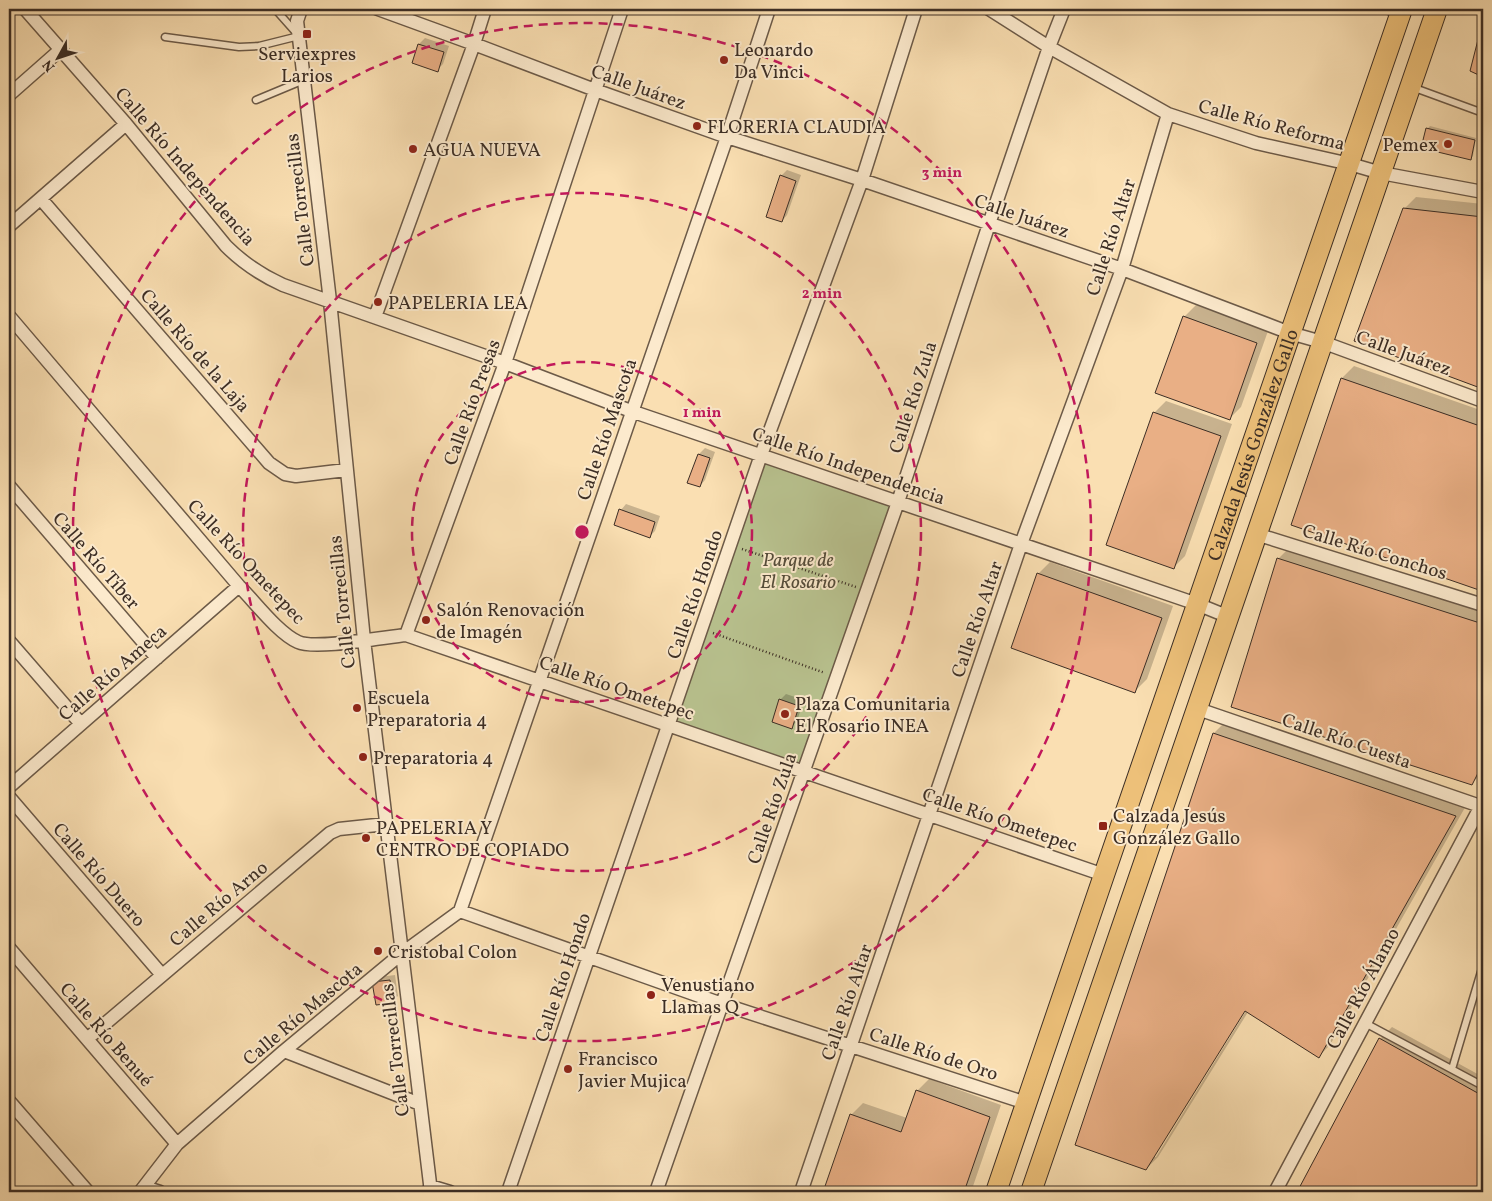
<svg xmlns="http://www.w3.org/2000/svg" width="1492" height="1201" viewBox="0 0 1492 1201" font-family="Vollkorn,serif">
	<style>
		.green { fill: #b9c390; stroke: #7a785a }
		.shadow { fill: #0003; fill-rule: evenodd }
		.building { fill: #e9af85; stroke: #3c2e25 }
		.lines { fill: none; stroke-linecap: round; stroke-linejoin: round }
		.lane-casing { stroke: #6c5a48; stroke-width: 9 }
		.street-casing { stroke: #6c5a48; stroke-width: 15 }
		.primary-casing { stroke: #3c2e25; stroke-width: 22 }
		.path { stroke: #3c2e25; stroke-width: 2.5; stroke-dasharray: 1 2.5; stroke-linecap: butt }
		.lane { stroke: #fceacd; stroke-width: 6 }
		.street { stroke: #fceacd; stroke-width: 12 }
		.primary { stroke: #edc079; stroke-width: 20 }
		.ring { fill: none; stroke: #c2185b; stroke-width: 2.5; stroke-dasharray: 9 6 }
		.poi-dot { fill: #8f2418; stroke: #fceacd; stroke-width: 2 }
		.labels { text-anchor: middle; stroke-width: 4; stroke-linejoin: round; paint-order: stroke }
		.poi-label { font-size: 19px; fill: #3c2e25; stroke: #fceacd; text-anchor: start }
		.street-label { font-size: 19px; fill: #3c2e25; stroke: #fceacd }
		.park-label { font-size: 19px; font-style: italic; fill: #554c3a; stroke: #fceacd }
		.centre { fill: #c2185b; stroke: #fceacd; stroke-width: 2.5 }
		.ring-label { font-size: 15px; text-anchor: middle; font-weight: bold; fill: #c2185b; stroke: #fceacd; stroke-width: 4; stroke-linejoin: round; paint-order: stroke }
	</style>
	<rect width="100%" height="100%" fill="#fadfb2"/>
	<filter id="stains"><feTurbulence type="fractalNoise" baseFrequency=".004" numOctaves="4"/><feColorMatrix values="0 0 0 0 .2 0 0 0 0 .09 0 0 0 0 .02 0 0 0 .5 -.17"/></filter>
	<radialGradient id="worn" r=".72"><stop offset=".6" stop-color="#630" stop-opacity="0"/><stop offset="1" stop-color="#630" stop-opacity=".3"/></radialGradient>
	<path class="green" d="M764 460 892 504 800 766 673 723Z"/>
	<path class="shadow" d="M1483 25V76L1471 71Z
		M425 38 449 46 443 64 437 70 413 62 419 44Z
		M1430 126 1476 138 1473 156 1471 158 1427 129Z
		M787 170 801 175 787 215 782 221 781 176Z
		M1416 197 1483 204V388L1356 340 1404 209Z
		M1196 305 1268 331 1241 407 1229 419 1184 317Z
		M1354 366 1483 411V583L1478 588 1342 378Z
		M1166 401 1232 424 1185 556 1173 568 1154 413Z
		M705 448 715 452 705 480 700 486 689 482 699 454Z
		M626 504 660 516 655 531 650 536 621 510Z
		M1291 546 1483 608V772L1472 783 1232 706 1279 558Z
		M1050 562 1173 606 1147 679 1135 691 1038 574Z
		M786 694 804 700 797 721 791 727 780 700Z
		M1226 721 1467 804 1330 1045 1319 1056 1248 1012 1158 1157 1146 1169 1076 1144 1214 733ZM1247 1005 1249 1006 1156 1157H1153Z
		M395 975 398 996 392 1001 374 983 379 977Z
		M1392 1027 1483 1077V1192H1299L1380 1039Z
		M929 1079 1001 1105 971 1192H824L851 1115 863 1103 907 1118 917 1091Z"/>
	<path class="building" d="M1483 20V77L1470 71Z
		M418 44 444 52 438 72 412 63Z
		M1426 128 1475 140 1471 160 1421 148Z
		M780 175 796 181 782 222 766 217Z
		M1403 208 1483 217V389L1354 341Z
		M1183 316 1257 343 1230 420 1155 393Z
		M1341 378 1483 427V576L1479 590 1291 525Z
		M1153 412 1221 436 1174 569 1106 545Z
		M698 454 710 458 700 487 687 483Z
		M619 509 655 522 650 538 614 525Z
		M1277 558 1483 624V763L1472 785 1231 707Z
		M1037 573 1162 618 1135 693 1011 648Z
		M779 699 799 706 792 729 772 722Z
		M1213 733 1456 816 1319 1058 1245 1011 1146 1170 1075 1145Z
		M390 980 393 1003 376 1005 372 982Z
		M1379 1038 1483 1096V1192H1297Z
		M916 1090 990 1117 964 1192H823L850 1114 901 1132Z"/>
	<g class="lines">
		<defs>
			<path id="lane" d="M1383 9 1397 14
				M165 37 239 47 259 46 299 36 275 9
				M1412 87 1483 113
				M256 100 304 80
				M1365 1023 1483 1086
				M1452 1069 1483 965"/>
			<path id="street" d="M25 9 126 124 226 246C243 263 261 275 283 285L505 363 631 411 1197 604 1229 617
				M301 9 297 21 330 301 364 640 431 1192
				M378 9 474 44 595 90 727 137 862 180 1122 269 1290 333 1322 342 1483 401
				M989 9 1049 47 1168 114 1256 143 1350 164 1381 173 1483 192
				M9 95 60 50
				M41 199 269 463 285 474 296 476 346 470
				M9 226 126 124
				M9 316 239 586C255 602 278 633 298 642 315 650 385 637 406 635L1104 875
				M375 317 474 44 485 9
				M9 486 157 658
				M1256 534 1483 605
				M406 635 505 363 622 9
				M9 641 81 724
				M1198 709 1483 807
				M9 787 239 586
				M9 797 162 975
				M460 911 722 1004 1026 1103
				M9 948 177 1144
				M87 1039 330 833 339 829 386 824
				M284 1051 420 1104
				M9 1101 88 1192
				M430 1186 450 1192
				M144 1187 160 1192
				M140 1192 177 1144 284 1051 401 954 460 911 727 137 769 9
				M508 1192 761 455 862 180 916 9
				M656 1192 898 502 989 224 1049 47 1064 9
				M801 1192 1021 544 1122 269 1168 114
				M1275 1192 1483 802"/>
			<g id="primary">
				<path id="s1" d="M996 1192 1104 875 1402 9"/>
				<path d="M1031 1192 1437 9"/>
			</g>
		</defs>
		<use href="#lane" class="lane-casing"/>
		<use href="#street" class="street-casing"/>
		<use href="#primary" class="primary-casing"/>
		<path class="path" d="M742 549 856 587
			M713 633 825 673"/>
		<use href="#lane" class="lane"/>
		<use href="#street" class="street"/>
		<use href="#primary" class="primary"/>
	</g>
	<g class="ring">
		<circle cx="582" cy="532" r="170"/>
		<circle cx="582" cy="532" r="339"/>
		<circle cx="582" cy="532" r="509"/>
	</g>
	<g class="poi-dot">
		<rect x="302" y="29" width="10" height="10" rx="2.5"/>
		<circle cx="724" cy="60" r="5"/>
		<circle cx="697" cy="126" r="5"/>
		<circle cx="1448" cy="144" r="5"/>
		<circle cx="413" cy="149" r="5"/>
		<circle cx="378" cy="302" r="5"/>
		<circle cx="426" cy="620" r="5"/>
		<circle cx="357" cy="708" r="5"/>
		<circle cx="785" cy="714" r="5"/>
		<circle cx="363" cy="757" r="5"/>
		<rect x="1098" y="821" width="10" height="10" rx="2.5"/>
		<circle cx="366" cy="838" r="5"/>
		<circle cx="378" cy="951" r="5"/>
		<circle cx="651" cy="995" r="5"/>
		<circle cx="568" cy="1069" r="5"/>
	</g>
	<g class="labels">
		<g class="poi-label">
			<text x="734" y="56">Leonardo<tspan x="734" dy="22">Da Vinci</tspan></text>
			<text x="307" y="60" text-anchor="middle">Serviexpres<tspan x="307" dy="22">Larios</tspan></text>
			<text x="707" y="133">FLORERIA CLAUDIA</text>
			<text x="1438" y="151" text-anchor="end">Pemex</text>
			<text x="423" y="156">AGUA NUEVA</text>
			<text x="388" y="309">PAPELERIA LEA</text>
			<text x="436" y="616">Salón Renovación<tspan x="436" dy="22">de Imagén</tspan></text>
			<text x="367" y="704">Escuela<tspan x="367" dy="22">Preparatoria 4</tspan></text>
			<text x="795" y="710">Plaza Comunitaria<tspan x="795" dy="22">El Rosario INEA</tspan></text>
			<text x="373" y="764">Preparatoria 4</text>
			<text x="1113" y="822">Calzada Jesús<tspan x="1113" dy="22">González Gallo</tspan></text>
			<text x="376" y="834">PAPELERIA Y<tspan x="376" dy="22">CENTRO DE COPIADO</tspan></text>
			<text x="388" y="958">Cristobal Colon</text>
			<text x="661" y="991">Venustiano<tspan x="661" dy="22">Llamas Q</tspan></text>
			<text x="578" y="1065">Francisco<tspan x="578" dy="22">Javier Mujica</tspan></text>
		</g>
		<g class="street-label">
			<text transform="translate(639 86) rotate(20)" y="7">Calle Juárez</text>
			<text transform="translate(1272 124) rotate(15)" y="7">Calle Río Reforma</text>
			<text transform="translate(186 166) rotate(49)" y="7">Calle Río Independencia</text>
			<text transform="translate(299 200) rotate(-97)" y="7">Calle Torrecillas</text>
			<text transform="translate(1022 215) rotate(19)" y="7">Calle Juárez</text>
			<text transform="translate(1110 237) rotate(-72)" y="7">Calle Río Altar</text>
			<text transform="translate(196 350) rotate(49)" y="7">Calle Río de la Laja</text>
			<text transform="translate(1404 352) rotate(20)" y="7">Calle Juárez</text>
			<text transform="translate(912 397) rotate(-72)" y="7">Calle Río Zula</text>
			<text transform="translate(471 402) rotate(-70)" y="7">Calle Río Presas</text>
			<text transform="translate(606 429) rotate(-71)" y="7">Calle Río Mascota</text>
			<text dy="7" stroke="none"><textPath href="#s1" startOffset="790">Calzada Jesús González Gallo</textPath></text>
			<text transform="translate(849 465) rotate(19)" y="7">Calle Río Independencia</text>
			<text transform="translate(1375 551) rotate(17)" y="7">Calle Río Conchos</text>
			<text transform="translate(97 560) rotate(49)" y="7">Calle Río Tíber</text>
			<text transform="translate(247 561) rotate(47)" y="7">Calle Río Ometepec</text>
			<text transform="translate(694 594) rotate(-71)" y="7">Calle Río Hondo</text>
			<text transform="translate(341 602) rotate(-96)" y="7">Calle Torrecillas</text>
			<text transform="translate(976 619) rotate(-71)" y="7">Calle Río Altar</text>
			<text transform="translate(112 672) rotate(-41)" y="7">Calle Río Ameca</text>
			<text transform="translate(617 687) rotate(19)" y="7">Calle Río Ometepec</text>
			<text transform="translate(1347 740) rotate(19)" y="7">Calle Río Cuesta</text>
			<text transform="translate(771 808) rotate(-71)" y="7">Calle Río Zula</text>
			<text transform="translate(1000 819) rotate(19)" y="7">Calle Río Ometepec</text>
			<text transform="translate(100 874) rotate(49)" y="7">Calle Río Duero</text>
			<text transform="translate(218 903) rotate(-40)" y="7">Calle Río Arno</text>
			<text transform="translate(562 977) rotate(-71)" y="7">Calle Río Hondo</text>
			<text transform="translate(1362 988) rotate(-62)" y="7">Calle Río Álamo</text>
			<text transform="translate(846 1002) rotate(-71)" y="7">Calle Río Altar</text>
			<text transform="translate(302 1013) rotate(-40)" y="7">Calle Río Mascota</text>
			<text transform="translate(107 1034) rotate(49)" y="7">Calle Río Benué</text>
			<text transform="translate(394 1050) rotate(-97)" y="7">Calle Torrecillas</text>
			<text transform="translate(934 1053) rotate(18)" y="7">Calle Río de Oro</text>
		</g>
		<g class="park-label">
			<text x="798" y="566">Parque de<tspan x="798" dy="22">El Rosario</tspan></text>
		</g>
	</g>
	<circle cx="582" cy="532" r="8" class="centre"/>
	<g class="ring-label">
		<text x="942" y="177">3 min</text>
		<text x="822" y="298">2 min</text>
		<text x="702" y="417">1 min</text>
	</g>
	<rect width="1492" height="1201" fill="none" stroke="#fadfb2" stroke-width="30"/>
	<rect x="10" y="10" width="1472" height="1181" fill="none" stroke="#3c2e25" stroke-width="2.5"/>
	<rect x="15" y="15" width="1462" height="1171" fill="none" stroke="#3c2e25"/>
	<g transform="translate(58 58) rotate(230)" stroke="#fceacd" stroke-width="4" paint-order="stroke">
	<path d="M0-4L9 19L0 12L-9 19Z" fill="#3c2e25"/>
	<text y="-8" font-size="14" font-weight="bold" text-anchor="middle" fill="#3c2e25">N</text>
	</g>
	<rect width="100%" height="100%" filter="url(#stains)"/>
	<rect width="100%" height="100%" fill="url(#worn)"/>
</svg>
